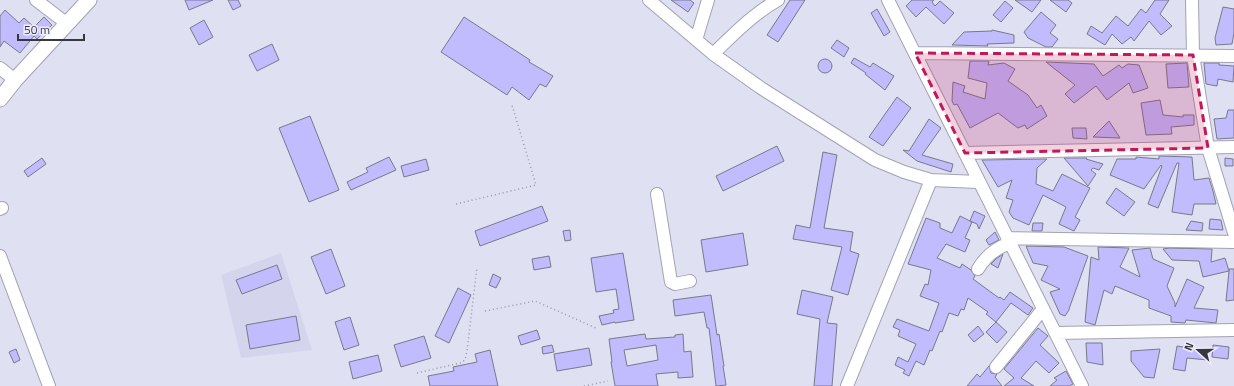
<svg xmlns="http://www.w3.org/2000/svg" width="1234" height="386" viewBox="0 0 1234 386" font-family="'Titillium Web',sans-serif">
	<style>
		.built { fill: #d4d4ed }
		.building { fill: #c0bcfe; stroke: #79798a; fill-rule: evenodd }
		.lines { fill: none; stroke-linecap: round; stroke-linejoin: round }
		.minor-casing { stroke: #a2a2b3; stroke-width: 14 }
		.major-casing { stroke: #a2a2b3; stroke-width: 17 }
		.path { stroke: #9797a5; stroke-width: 1.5; stroke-dasharray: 1 3; stroke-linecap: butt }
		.minor { stroke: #fff; stroke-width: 12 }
		.major { stroke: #fff; stroke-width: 15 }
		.marked { fill: #c2185b; fill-opacity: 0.2; stroke: #c2185b; stroke-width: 3; stroke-dasharray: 8 5; stroke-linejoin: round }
	</style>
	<rect width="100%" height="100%" fill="#e0e0f3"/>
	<path class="built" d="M281 253 312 350 241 358 221 275Z"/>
	<path class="building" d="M185 0H213L189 10Z
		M228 0H238L241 6 233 10Z
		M671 0H690L694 3 688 12Z
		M790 0H805L778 42 767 35Z
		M912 0H934L932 2 935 6 940 1 954 13 944 24 926 7 916 17 906 6Z
		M1015 0H1041L1032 12Z
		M1050 0H1068L1072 3 1066 12Z
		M1155 0H1169L1160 14 1172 26 1161 35 1149 21 1134 41 1131 37 1122 44 1112 34 1105 45 1087 34 1091 26 1102 33 1116 16 1128 26 1141 9 1146 13Z
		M1005 1 1013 8 1001 22 993 15Z
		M1223 7 1234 9V33L1232 44 1216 45 1215 38Z
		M877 9 890 32 884 36 871 13Z
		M5 10 19 23 24 18 34 27 44 17 52 25 37 39 34 36 20 53 4 41 0 47V16Z
		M1041 12 1056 25 1050 33 1058 39 1052 47H1046L1028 38 1024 32Z
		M464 17 530 60 529 62 553 76 546 87 540 84 529 100 512 87 507 95 441 52Z
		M204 20 213 37 199 45 190 28Z
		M992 30 1014 35V43L987 44 988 46 952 45 964 32 992 31Z
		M837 40 849 48 844 57 831 48Z
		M272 44 279 60 257 71 249 55Z
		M854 58 870 67 873 63 894 76 885 90 865 74 866 73 851 63Z
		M818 66a7 7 0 1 1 14 0a7 7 0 1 1-14 0Z
		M970 61H989L988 65 1004 63 1015 69 1008 81 1028 95 1037 108 1041 105 1047 116 1027 129 1025 125 1018 128 998 113 970 128 957 104 954 105 952 101 953 82 965 86 963 92 985 99 987 83 968 78Z
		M1046 62 1094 64 1103 76 1119 65 1122 68 1128 64 1139 65 1148 88 1133 93 1129 83 1107 100 1096 86 1074 103 1065 94 1075 85Z
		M1187 63 1189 87 1168 88 1166 64Z
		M1204 63H1219V65L1234 66 1233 82 1218 79 1217 86 1206 84Z
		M897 97 911 108 883 146 869 137Z
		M1160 100 1163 115 1183 117V115H1194V125L1171 127 1172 134 1146 135 1141 103Z
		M1228 110H1234V138L1217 139 1214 119 1226 118Z
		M310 116 339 190 309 202 279 128Z
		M929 119 941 128 922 155 953 164 951 172 917 161 903 150 909 151Z
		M1109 121 1120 138 1093 137Z
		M1072 128H1086L1087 139 1073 138Z
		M777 146 784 161 723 191 716 176Z
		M823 152 837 155 824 228 853 232 850 251 859 254 848 295 831 290 842 247 793 239 796 225 810 228Z
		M1159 156 1192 157 1194 180 1209 178 1213 191 1216 204H1194L1192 215 1172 212 1179 163H1177L1158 208 1148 204 1162 166 1161 165 1144 189 1110 175 1117 159H1136V157L1159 159Z
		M389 157 396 170 351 190 347 182 368 172 366 168Z
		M42 158 46 164 28 177 24 171Z
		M1064 158H1087L1086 159 1103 164 1099 170 1093 168 1091 170 1096 174 1088 186Z
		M1225 158 1233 159V166H1225Z
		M426 159 429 170 404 177 401 166Z
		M1047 159 1037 168 1036 184 1053 191 1062 174 1090 188 1075 217 1080 220 1074 231 1059 224 1066 207 1043 195 1029 225 1013 218 1009 212 1013 200 1006 198 1012 180 998 187 982 160Z
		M1116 188 1135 202 1124 216 1106 203Z
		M542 206 548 221 480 246 475 231Z
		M974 211 985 216 979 229 977 224 970 221Z
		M960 216 972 222 965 238 970 240 965 252 946 244 937 258 960 268 962 264 971 270 975 276 973 279 999 298 1000 297 1004 300 1010 292 1033 308 1028 315 1011 303 996 322 986 314 988 312 968 298 964 310 961 309 958 316 949 313 942 332 940 331 932 351 930 350 924 365 916 361 909 376 903 373 905 370 895 365 898 357 908 362 916 344 898 336 900 330 893 327 897 319 929 331 939 303 920 296 925 284 928 285 931 270 908 264 926 218 940 223V228L952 233Z
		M1210 219 1221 220 1223 230 1209 229Z
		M1191 221 1203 223 1202 231 1186 230Z
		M1033 223H1043L1042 231H1032Z
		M570 230 571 240 565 241 563 231Z
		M995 232 999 240 989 245 986 240Z
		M743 233 748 265 706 272 701 240Z
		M1026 246 1064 247 1088 256 1069 309V310L1065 316 1060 314 1050 292 1060 289 1041 280 1048 266 1033 263Z
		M1098 247 1129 248 1120 267 1140 277 1132 250 1150 248 1153 259 1174 268 1167 286 1175 303V307L1187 279 1204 287 1194 308 1218 310 1216 323 1186 320 1185 323 1171 322V316L1149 308V300L1115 286 1112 294 1104 290 1095 325 1085 322 1091 257 1099 260Z
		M1169 248 1212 249 1211 262 1225 258 1229 271V269H1234V300L1226 301 1229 271 1203 277 1199 261 1172 260 1163 249Z
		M331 249 345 286 326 294 311 257Z
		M623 253 634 320 615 323V322L602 325 599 316 614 313 613 310 619 309 616 289 596 292 591 258Z
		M1003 254 998 268 991 264 996 259Z
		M549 256 551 267 534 270 532 259Z
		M277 265 282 279 242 294 236 280Z
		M493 274 501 278 496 288 489 285Z
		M458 288 471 295 449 343 435 336Z
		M802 290 833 297 827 323 837 324 832 386H814L820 319 797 314Z
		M711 295 717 335 719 334 724 366H723L726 385 716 386 709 328H707L704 312 675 316 673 300Z
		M296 316 300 340 250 349 246 325Z
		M350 317 359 345 344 350 335 322Z
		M996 322 1007 332 997 343 986 332Z
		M978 326 984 334 974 342 968 335Z
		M1038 328 1048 336 1040 345 1059 363 1049 373 1036 361 1021 378 1034 386H1004L1014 378 1004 369Z
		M537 330 540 339 521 345 518 336Z
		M645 334 646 339 675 337V335L683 334 684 352 691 351 693 377 678 378V372L656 374 658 386H615L611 362H612L609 339ZM656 345 658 360 627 366 624 350Z
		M424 336 431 358 401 367 394 345Z
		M1086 343H1102L1103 365 1087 362Z
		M552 345 554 352 543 354 542 347Z
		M1213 345 1229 347 1228 359 1212 357Z
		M1177 346 1209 351 1208 360 1187 358 1185 371 1173 369Z
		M589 348 592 365 557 371 554 354Z
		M16 349 20 360 14 363 9 352Z
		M1160 349 1154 378 1144 377 1131 361V351Z
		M490 350 498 386H430L428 376 454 371 453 367 477 362 475 354Z
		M378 355 382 371 353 379 349 362Z
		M989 366 991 373 997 374 995 377 1002 386H967L977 374 980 377Z
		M1066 371 1073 384 1069 386H1050L1057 380 1054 378Z"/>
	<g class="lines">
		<defs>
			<path id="minor" d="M36 0 66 23
				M649 0 713 54 761 88 875 160 904 172 931 180 978 182
				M888 0 1082 386
				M1192 0 1193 55 1208 148 1234 233
				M696 40 708 0
				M915 53 1234 56
				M713 54C734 34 753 14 778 0
				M0 68 15 80
				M965 153 1234 147
				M657 194 671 282 675 284 690 281
				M0 209 2 208
				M1007 238 1234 242
				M0 256 49 386
				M978 269C985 257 996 248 1010 243
				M1055 333 1234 330
				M996 367 1043 309
				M847 386 931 180"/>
			<path id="major" d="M0 99 15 80 89 0"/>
		</defs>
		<use href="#minor" class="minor-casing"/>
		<use href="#major" class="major-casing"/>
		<path class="path" d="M456 204 536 185 512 105
			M485 311 535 301 596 328
			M417 373 460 363 465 360 467 351 477 267
			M584 386 608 381"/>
		<use href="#minor" class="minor"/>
		<use href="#major" class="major"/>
	</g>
	<path class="marked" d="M915 53 1193 55 1208 148 965 153Z"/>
	<g transform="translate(1198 350) rotate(291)" stroke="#eeedfd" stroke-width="3" paint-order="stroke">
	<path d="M0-3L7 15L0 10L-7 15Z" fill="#37373e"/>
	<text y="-6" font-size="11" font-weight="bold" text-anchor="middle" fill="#37373e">N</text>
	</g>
	<path d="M18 34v6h66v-6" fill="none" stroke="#37373e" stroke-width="2"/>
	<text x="24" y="34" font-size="12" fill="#37373e" stroke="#eeedfd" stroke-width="3" paint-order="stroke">50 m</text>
</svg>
